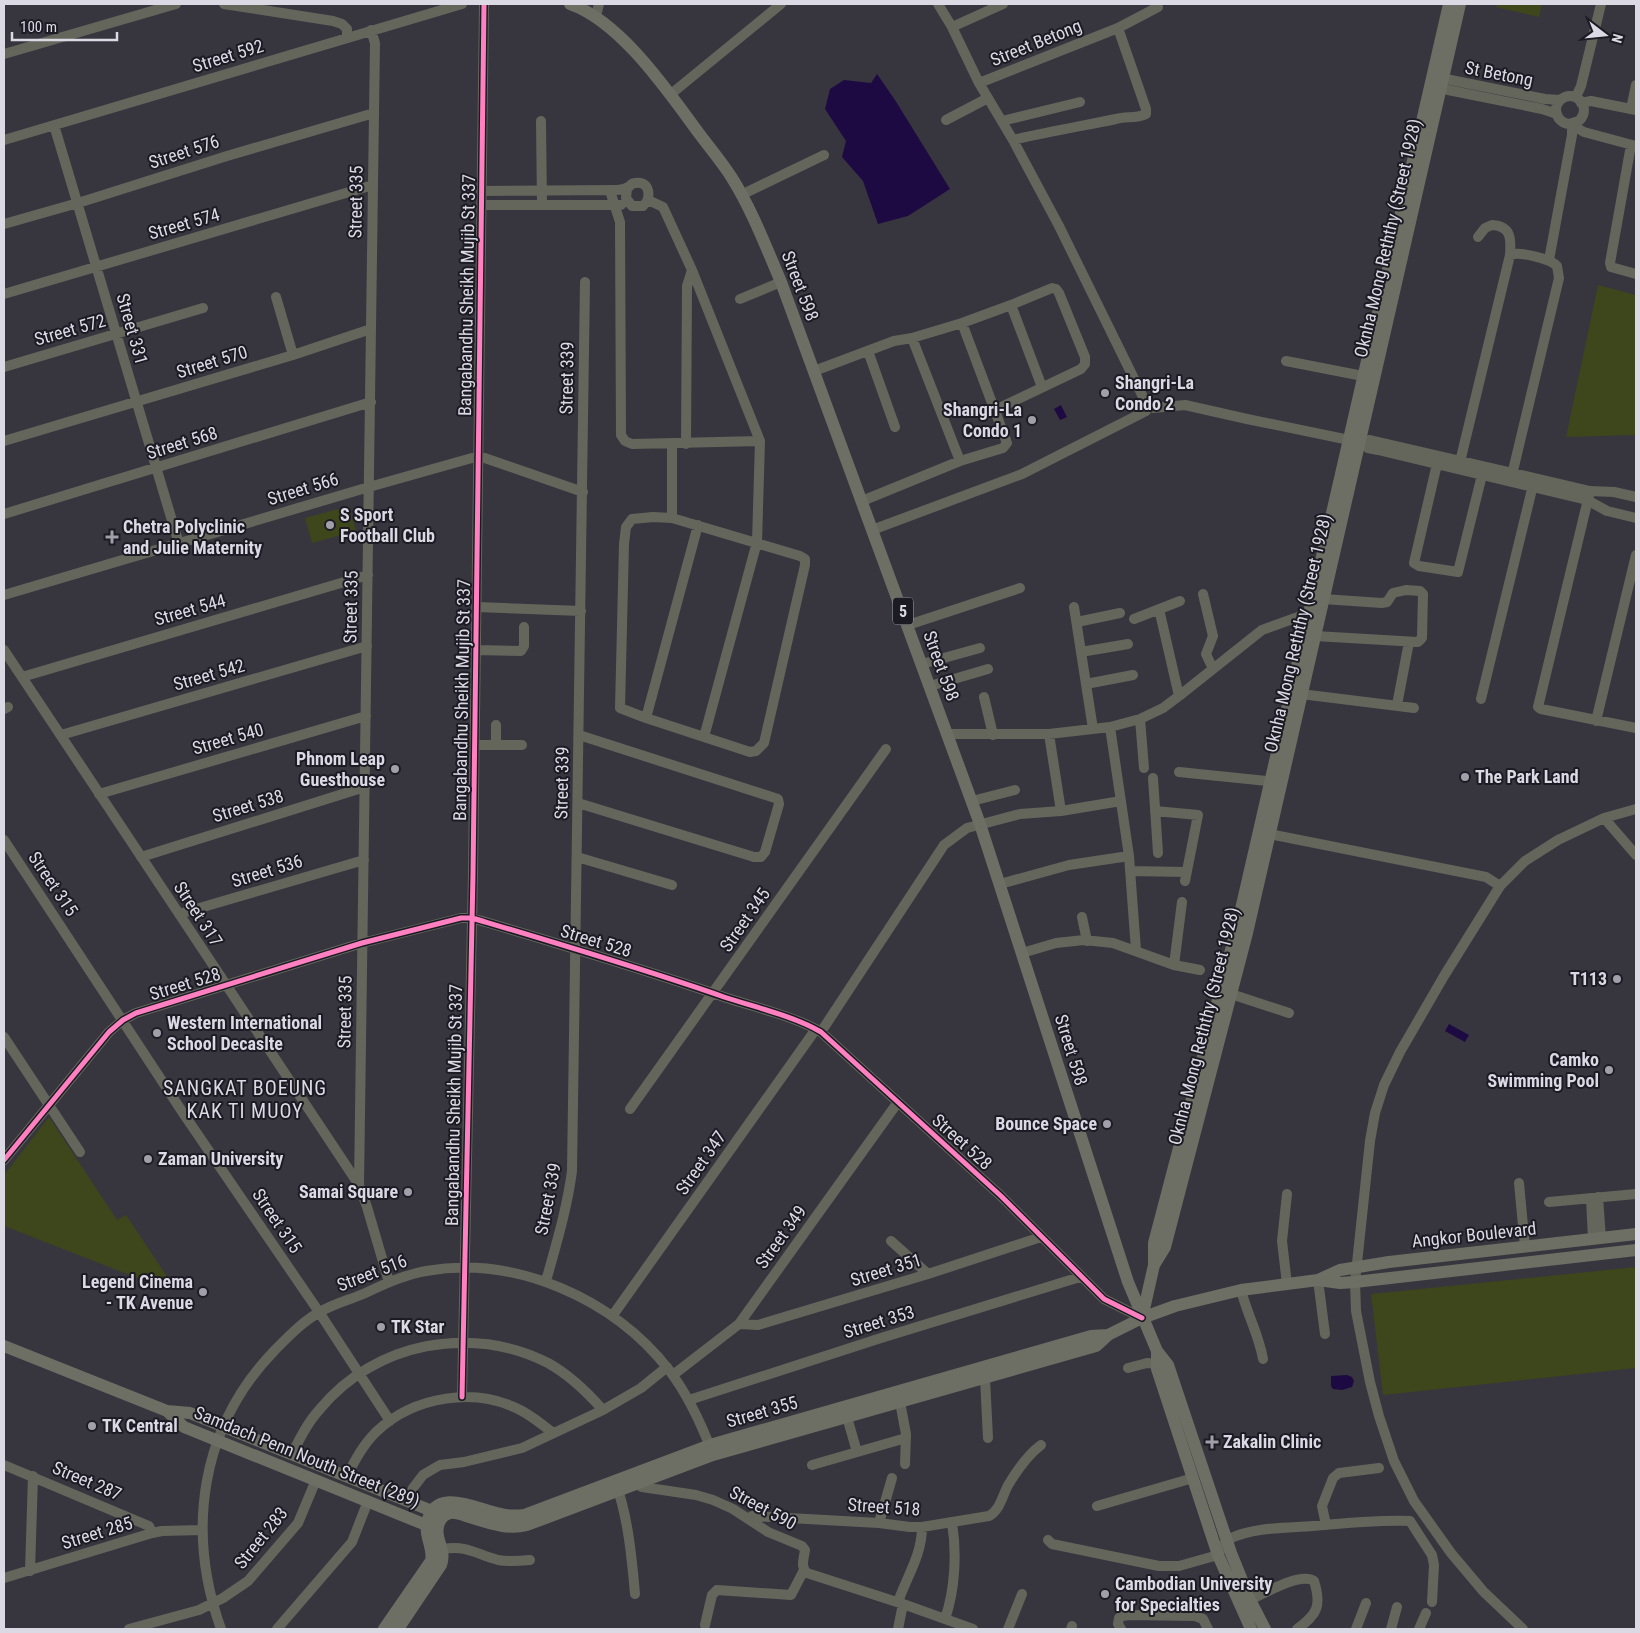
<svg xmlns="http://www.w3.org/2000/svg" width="1640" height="1633" viewBox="0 0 1640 1633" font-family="'Roboto Condensed',sans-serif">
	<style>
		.green { fill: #3e461b }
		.water { fill: #1e0a42 }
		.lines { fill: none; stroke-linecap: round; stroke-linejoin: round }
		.minor { stroke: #64665c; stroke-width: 10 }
		.major { stroke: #6d6f64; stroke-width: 12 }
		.cycleway-casing { stroke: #1c1b23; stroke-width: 8 }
		.cycleway { stroke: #ff80c0; stroke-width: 5 }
		.poi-dot { fill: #a1a0aa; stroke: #1c1b23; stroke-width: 2 }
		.labels { text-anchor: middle; stroke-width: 4; stroke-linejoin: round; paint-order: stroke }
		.shield { fill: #1c1b23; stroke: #a1a0aa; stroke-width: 1 }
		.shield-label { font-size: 16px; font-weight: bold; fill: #dad9e4 }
		.street-label { font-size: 18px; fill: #dad9e4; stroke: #1c1b23 }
		.poi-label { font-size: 18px; font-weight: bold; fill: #dad9e4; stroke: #1c1b23; text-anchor: start }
		.quarter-label { font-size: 20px; letter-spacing: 1px; fill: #dad9e4; stroke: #1c1b23 }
	</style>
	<rect width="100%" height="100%" fill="#37363f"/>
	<path class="green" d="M1497 4H1542L1539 17 1496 7Z
		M1598 285 1636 295V435L1566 437Z
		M349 506 356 531 312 543 305 518Z
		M49 1117 117 1220 126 1215 170 1281 163 1288 4 1226V1175Z
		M1636 1267V1368L1383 1395 1371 1294Z"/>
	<path class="water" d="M877 74 895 100 950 189 908 216 878 224 863 181 842 157 846 141 825 109 830 89 844 80 871 83Z
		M1061 405 1067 417 1060 420 1054 409Z
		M1449 1024 1469 1035 1465 1042 1445 1031Z
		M1347 1375 1352 1377 1354 1381 1352 1387 1342 1390 1333 1389 1331 1386V1376Z"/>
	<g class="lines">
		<path class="minor" d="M224 4 333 21 342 24 347 29V37
			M938 4 952 27 979 83 1013 140 1059 226 1147 405
			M596 16 599 4
			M952 27 1003 4
			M4 54 176 4
			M1436 77 1545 99 1560 100
			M979 83 1118 28 1158 7
			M1433 87 1542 109 1557 114
			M671 94 781 4
			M1556 110a14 14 0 1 1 28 0a14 14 0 1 1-28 0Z
			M1576 97 1581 86 1601 4
			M1581 103 1591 101 1636 110
			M1631 109 1636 85
			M946 120 988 98
			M541 121 542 205
			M1002 121 1080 102
			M1575 122 1577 128 1584 132 1636 146
			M54 125 179 544
			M4 140 462 4
			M1013 140C1047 132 1082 126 1116 119 1126 116 1136 119 1146 114V109L1118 28
			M1631 145 1610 263 1611 267 1636 274
			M481 191 616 190C619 190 625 189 628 187 633 185 629 184 635 183 650 180 652 198 643 206H632L626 198 627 188
			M610 191 620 222 621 435 625 441 632 444 760 441
			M741 195 824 155
			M648 200 663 207 692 270 760 441 757 542 704 737
			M481 205H621
			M4 224 78 203 227 156 374 113
			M1510 255C1519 251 1551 259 1557 266L1559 278 1511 479
			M1549 260 1572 135V123
			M4 294 373 185
			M276 297 293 355
			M740 299 781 282
			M1011 305 1042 387
			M912 338 960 461
			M868 351 895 427
			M1286 361 1363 376
			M4 367 203 308
			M814 371 894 341 912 338 962 323 1011 305 1052 288 1056 289 1059 293 1085 357V364L1081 369 995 410
			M1153 408 1185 405 1247 419 1359 442 1370 440 1590 491 1614 492 1636 497
			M4 441 293 355 371 329
			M1359 442 1368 448 1378 450 1587 500 1607 511 1636 518
			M686 444 687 286 692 270
			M1437 464 1414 563 1419 566 1458 572 1482 475
			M1459 466 1510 255C1511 240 1512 226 1492 225L1485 228 1478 237
			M1590 491 1538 707 1541 709 1636 728
			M862 501 960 461 1003 448 1007 443 962 323
			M4 514 371 402
			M653 517 672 518 800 556 805 559V565L764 743 756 751 750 752 646 718 620 708 624 544 626 527 632 519Z
			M672 518V444
			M872 530 1022 474 1146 411
			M1203 594 1213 636 1206 654 1213 669
			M4 595 369 487 479 456 583 492
			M477 607 581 611
			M1074 607 1093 729
			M1159 609 1179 696
			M1134 619 1180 601
			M1077 622 1120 613
			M908 625 1020 588
			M1315 636 1418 642 1422 638 1423 594 1420 591 1406 590 1393 593 1387 602 1382 603 1323 599
			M4 650 359 1185 367 1207 389 1282
			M476 650 521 651 524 646V627
			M1081 652 1128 644
			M922 664 980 648
			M22 677 368 575
			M1086 684 1133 675
			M930 686 988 669
			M1301 694 1414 708
			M984 697 993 735
			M1481 699 1534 481
			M1397 705 1409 642
			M4 709 8 707
			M646 718 698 525
			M1140 719 1144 768
			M1596 721 1636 555
			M496 725V745
			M1110 727 1129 856 1136 950
			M948 734H1049L1110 727 1140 719 1163 708 1179 696 1262 630 1309 613 1316 615
			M1049 734 1061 811
			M61 735 367 646
			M475 745H522
			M1179 772 1276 782
			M1153 778 1158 853
			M99 794 366 716
			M972 801 1015 790
			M578 803 754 857H761L765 852 779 804 778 799 579 735
			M1155 811 1198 815 1185 881
			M1604 818 1636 855
			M1264 833 1486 877 1500 886
			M4 840 183 1113 319 1312 390 1421
			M141 857 365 787
			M577 857 672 885
			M1130 871 1186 872
			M1000 884 1069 865 1129 856
			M179 914 364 860
			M1082 917 1087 941
			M1022 953 1056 943 1084 940 1113 943 1174 965 1200 970
			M1174 965 1182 902
			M1231 994 1289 1013
			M821 1032 944 845 967 828 1020 814 1061 811 1121 801
			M4 1037 80 1152
			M630 1109 886 749
			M4 1160 109 1032 123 1020 136 1013 362 943 461 918H472C556 943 641 968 724 997 754 1007 794 1016 821 1032L1001 1196 1104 1299 1142 1318
			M1519 1183 1525 1247
			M359 1185 374 113 375 43 371 30
			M1598 1197 1601 1238
			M1591 1198 1593 1239
			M1549 1202 1636 1194
			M891 1241 928 1274
			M1318 1280 1325 1334
			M546 1281C556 1245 567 1209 572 1171L585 282
			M1287 1284 1282 1241 1287 1194
			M1241 1290C1247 1314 1259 1335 1263 1359
			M613 1315 816 1029
			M739 1324 758 1325 928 1274 1041 1237
			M1128 1368 1147 1363 1157 1364
			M673 1375 739 1324 898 1102
			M985 1378 988 1438
			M462 1397 473 874 484 4
			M689 1400 881 1338 1080 1277
			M900 1402 906 1434 905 1464
			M847 1417 857 1452
			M292 1454C300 1438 308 1422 320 1409 375 1342 472 1324 548 1363 570 1375 587 1392 603 1410
			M4 1465 149 1526 152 1533
			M812 1465 906 1438
			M347 1476C355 1460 363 1445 376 1432 414 1396 476 1386 522 1411 533 1417 543 1425 553 1433
			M634 1480 636 1484 642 1487 696 1495 713 1500 733 1509 768 1532 802 1546 805 1550C804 1558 800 1567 807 1573L903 1604 973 1629
			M616 1484C628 1517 632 1559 635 1594
			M407 1501 413 1488 423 1475 433 1469 440 1465 464 1462 522 1448 603 1410 641 1388 667 1367
			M1097 1506 1193 1478
			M748 1519 752 1516 879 1523 910 1527H922L989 1516C1001 1510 1003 1492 1010 1482 1018 1469 1029 1454 1041 1445
			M879 1523 892 1478
			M1326 1525 1322 1506 1333 1478 1339 1473 1379 1468
			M1048 1540 1052 1544 1159 1566H1179L1218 1555C1221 1550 1224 1542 1229 1539 1254 1527 1286 1528 1313 1526 1345 1523 1378 1520 1410 1521L1432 1555 1434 1565 1432 1602
			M443 1549C468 1545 475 1554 498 1560 508 1562 519 1561 530 1560
			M30 1571 33 1476
			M4 1578 152 1533 162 1531 202 1530
			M1250 1600C1265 1593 1300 1572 1314 1581 1322 1606 1317 1615 1297 1629
			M898 1602C907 1576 922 1555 922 1527
			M945 1619C955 1590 957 1553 952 1523
			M705 1625 712 1595 717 1590 791 1595 804 1570
			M129 1629 199 1610 223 1598 248 1581 298 1523 316 1480
			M221 1629C186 1531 200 1427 275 1350 288 1337 303 1321 320 1312 333 1304 349 1300 363 1294 383 1285 403 1275 426 1271 516 1255 614 1299 669 1370 688 1395 701 1423 712 1452
			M277 1629 352 1542 368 1501
			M898 1629 903 1604
			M1008 1629 1022 1594
			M1071 1629 1072 1626
			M1121 1629 1118 1624 1119 1618 1122 1616 1130 1615 1195 1616 1203 1619 1208 1629
			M1356 1629 1366 1603
			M1391 1629 1397 1607
			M1419 1629 1426 1613
			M1523 1629 1483 1591 1451 1553 1414 1501 1394 1461 1379 1416 1370 1382 1356 1311 1355 1282 1370 1141 1375 1113 1384 1085 1400 1052 1444 976 1500 886 1525 861 1558 840 1604 818 1636 809"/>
		<path class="major" d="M570 4C620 21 667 90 698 132 709 147 722 162 732 178 752 210 766 247 781 282L980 824 1128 1282 1157 1351 1168 1365 1231 1553 1250 1600 1265 1629
			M1154 1265 1165 1247 1247 933 1460 4
			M1318 1280 1340 1270 1389 1262 1636 1234
			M1142 1318 1154 1265V1243L1236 931 1449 4
			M4 1346 167 1411 190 1413 432 1511 438 1515
			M1157 1351V1369L1218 1555 1251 1629
			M167 1411 184 1427 426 1525 434 1526
			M384 1629 431 1561C434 1548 424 1536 427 1523 435 1485 478 1510 501 1514 509 1516 516 1516 524 1515L710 1445 1091 1336 1108 1335
			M398 1629 441 1565C447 1549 433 1538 439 1523 441 1518 444 1514 450 1513 456 1512 463 1515 469 1517 489 1523 507 1530 527 1525L713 1455 1096 1346 1108 1335 1142 1318 1175 1306 1241 1290 1318 1280 1340 1283 1355 1282 1636 1250"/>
		<defs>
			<path id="cycleway" d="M4 1160 109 1032 123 1020 136 1013 362 943 461 918H472C556 943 641 968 724 997 754 1007 794 1016 821 1032L1001 1196 1104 1299 1142 1318
				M462 1397 473 874 484 4"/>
		</defs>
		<use href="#cycleway" class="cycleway-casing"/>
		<use href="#cycleway" class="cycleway"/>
	</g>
	<g class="poi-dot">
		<circle cx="1105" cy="393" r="5"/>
		<circle cx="1032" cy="420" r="5"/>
		<circle cx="330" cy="525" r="5"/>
		<path d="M109.5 529.5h5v5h5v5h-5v5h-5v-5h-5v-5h5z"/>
		<circle cx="395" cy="769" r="5"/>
		<circle cx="1465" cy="777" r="5"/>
		<circle cx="1617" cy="979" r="5"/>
		<circle cx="157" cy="1033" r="5"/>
		<circle cx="1609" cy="1070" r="5"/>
		<circle cx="1107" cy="1124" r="5"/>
		<circle cx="148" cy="1159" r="5"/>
		<circle cx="408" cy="1192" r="5"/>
		<circle cx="203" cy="1292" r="5"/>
		<circle cx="381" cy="1327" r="5"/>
		<circle cx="92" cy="1426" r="5"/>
		<path d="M1209.5 1434.5h5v5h5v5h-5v5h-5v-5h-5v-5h5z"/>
		<circle cx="1105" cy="1594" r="5"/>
	</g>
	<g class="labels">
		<rect class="shield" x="893" y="597.5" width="20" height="27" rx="4"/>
		<g class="shield-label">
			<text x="903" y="617">5</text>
		</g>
		<g class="street-label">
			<text transform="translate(1036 43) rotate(-22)" y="6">Street Betong</text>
			<text transform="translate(228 56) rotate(-17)" y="6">Street 592</text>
			<text transform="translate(1499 74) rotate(11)" y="6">St Betong</text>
			<text transform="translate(184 152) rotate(-18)" y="6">Street 576</text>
			<text transform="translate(356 202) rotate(-89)" y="6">Street 335</text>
			<text transform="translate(184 224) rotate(-16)" y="6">Street 574</text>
			<text transform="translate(1388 238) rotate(-77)" y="6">Oknha Mong Reththy (Street 1928)</text>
			<text transform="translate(800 286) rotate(69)" y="6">Street 598</text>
			<text transform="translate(467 295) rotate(-89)" y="6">Bangabandhu Sheikh Mujib St 337</text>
			<text transform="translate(132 329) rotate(74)" y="6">Street 331</text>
			<text transform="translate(70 330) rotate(-16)" y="6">Street 572</text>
			<text transform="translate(212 362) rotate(-17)" y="6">Street 570</text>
			<text transform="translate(567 378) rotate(-89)" y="6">Street 339</text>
			<text transform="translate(182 443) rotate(-17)" y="6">Street 568</text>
			<text transform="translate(303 489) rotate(-17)" y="6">Street 566</text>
			<text transform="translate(351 607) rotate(-89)" y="6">Street 335</text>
			<text transform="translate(190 610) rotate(-16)" y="6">Street 544</text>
			<text transform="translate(1298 633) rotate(-77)" y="6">Oknha Mong Reththy (Street 1928)</text>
			<text transform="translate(941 666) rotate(70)" y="6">Street 598</text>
			<text transform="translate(209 675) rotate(-16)" y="6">Street 542</text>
			<text transform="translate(462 700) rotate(-89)" y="6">Bangabandhu Sheikh Mujib St 337</text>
			<text transform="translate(228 739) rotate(-16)" y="6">Street 540</text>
			<text transform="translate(562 783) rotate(-89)" y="6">Street 339</text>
			<text transform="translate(248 806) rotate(-17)" y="6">Street 538</text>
			<text transform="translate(267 871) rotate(-17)" y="6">Street 536</text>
			<text transform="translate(53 884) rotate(56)" y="6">Street 315</text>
			<text transform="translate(198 914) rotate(57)" y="6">Street 317</text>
			<text transform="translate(745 920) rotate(-55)" y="6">Street 345</text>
			<text transform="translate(596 941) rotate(17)" y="6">Street 528</text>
			<text transform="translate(185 984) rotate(-17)" y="6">Street 528</text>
			<text transform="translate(345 1012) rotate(-89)" y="6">Street 335</text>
			<text transform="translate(1204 1026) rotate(-76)" y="6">Oknha Mong Reththy (Street 1928)</text>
			<text transform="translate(1071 1050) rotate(73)" y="6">Street 598</text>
			<text transform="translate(454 1105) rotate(-89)" y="6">Bangabandhu Sheikh Mujib St 337</text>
			<text transform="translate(962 1142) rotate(42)" y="6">Street 528</text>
			<text transform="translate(701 1163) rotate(-55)" y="6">Street 347</text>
			<text transform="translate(548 1199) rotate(-79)" y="6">Street 339</text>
			<text transform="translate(277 1221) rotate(56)" y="6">Street 315</text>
			<text transform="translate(1474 1235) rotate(-6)" y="6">Angkor Boulevard</text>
			<text transform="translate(781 1237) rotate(-54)" y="6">Street 349</text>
			<text transform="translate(886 1270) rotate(-17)" y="6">Street 351</text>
			<text transform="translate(372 1273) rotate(-21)" y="6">Street 516</text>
			<text transform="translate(879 1322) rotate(-17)" y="6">Street 353</text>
			<text transform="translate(762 1412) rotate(-16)" y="6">Street 355</text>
			<text transform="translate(307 1457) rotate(22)" y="6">Samdach Penn Nouth Street (289)</text>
			<text transform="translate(87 1481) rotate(23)" y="6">Street 287</text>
			<text transform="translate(884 1507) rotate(4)" y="6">Street 518</text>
			<text transform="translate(763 1508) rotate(28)" y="6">Street 590</text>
			<text transform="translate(97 1533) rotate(-17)" y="6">Street 285</text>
			<text transform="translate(261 1538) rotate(-51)" y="6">Street 283</text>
		</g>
		<g class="poi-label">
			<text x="1115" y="389">Shangri-La<tspan x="1115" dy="21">Condo 2</tspan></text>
			<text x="1022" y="416" text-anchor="end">Shangri-La<tspan x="1022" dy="21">Condo 1</tspan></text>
			<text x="340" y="521">S Sport<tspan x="340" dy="21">Football Club</tspan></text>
			<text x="123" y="533">Chetra Polyclinic<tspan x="123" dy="21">and Julie Maternity</tspan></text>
			<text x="385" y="765" text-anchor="end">Phnom Leap<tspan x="385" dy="21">Guesthouse</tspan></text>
			<text x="1475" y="783">The Park Land</text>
			<text x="1607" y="985" text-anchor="end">T113</text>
			<text x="167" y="1029">Western International<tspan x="167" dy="21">School Decaslte</tspan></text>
			<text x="1599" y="1066" text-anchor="end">Camko<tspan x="1599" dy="21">Swimming Pool</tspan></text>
			<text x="1097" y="1130" text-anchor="end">Bounce Space</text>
			<text x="158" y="1165">Zaman University</text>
			<text x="398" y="1198" text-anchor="end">Samai Square</text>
			<text x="193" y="1288" text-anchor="end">Legend Cinema<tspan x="193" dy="21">- TK Avenue</tspan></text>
			<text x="391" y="1333">TK Star</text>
			<text x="102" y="1432">TK Central</text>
			<text x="1223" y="1448">Zakalin Clinic</text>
			<text x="1115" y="1590">Cambodian University<tspan x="1115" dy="21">for Specialties</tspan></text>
		</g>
		<g class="quarter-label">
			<text x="245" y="1095">SANGKAT BOEUNG<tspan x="245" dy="23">KAK TI MUOY</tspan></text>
		</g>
	</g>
	<rect width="1640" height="1633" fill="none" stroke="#dad9e4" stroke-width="10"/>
	<g transform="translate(1605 35) rotate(106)" stroke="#1c1b23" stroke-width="4" paint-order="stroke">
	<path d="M0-4L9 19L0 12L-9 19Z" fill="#dad9e4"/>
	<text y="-8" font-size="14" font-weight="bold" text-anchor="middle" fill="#dad9e4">N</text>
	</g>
	<path d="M12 32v8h105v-8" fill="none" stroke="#dad9e4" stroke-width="2.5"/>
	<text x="20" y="32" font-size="15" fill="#dad9e4" stroke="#1c1b23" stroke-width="4" paint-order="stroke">100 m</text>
</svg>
